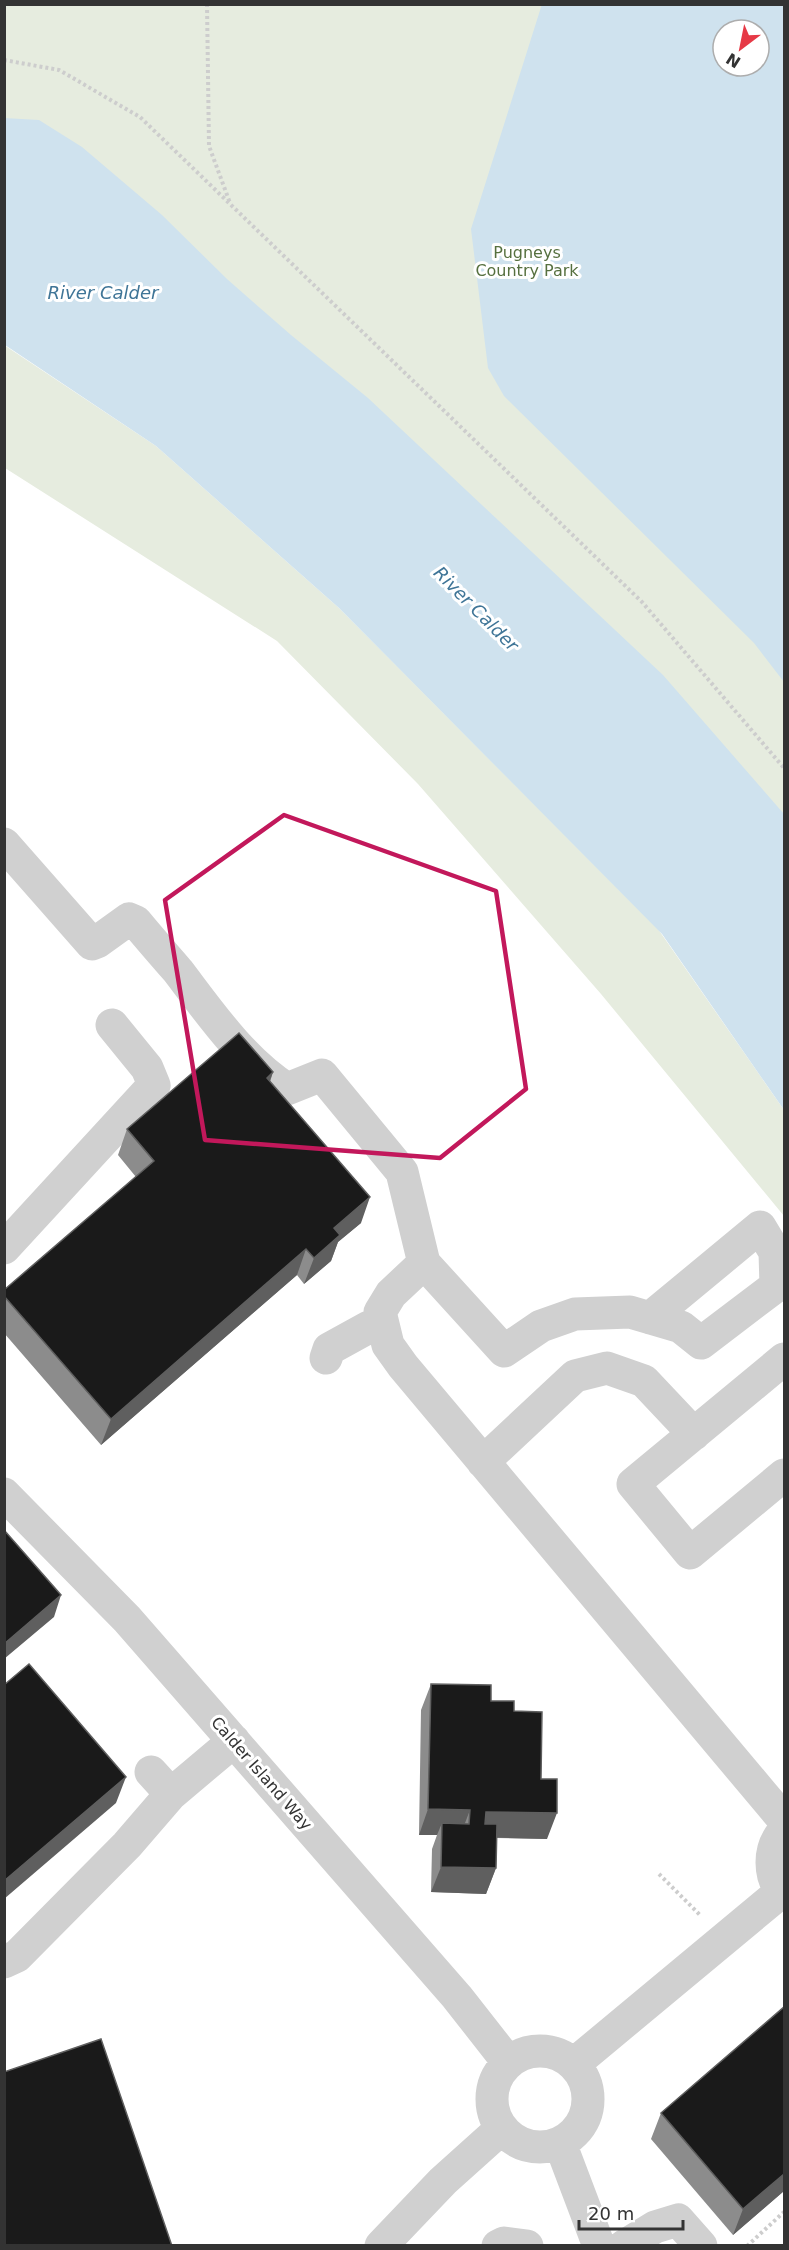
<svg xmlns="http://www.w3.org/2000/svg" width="789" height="2250" viewBox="0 0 789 2250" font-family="'DejaVu Sans',sans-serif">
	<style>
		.green { fill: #e6ecdf; fill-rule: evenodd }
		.water { fill: #cfe2ee; fill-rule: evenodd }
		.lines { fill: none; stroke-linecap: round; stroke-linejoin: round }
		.path { stroke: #cdcdcd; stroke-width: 4; stroke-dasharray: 3 3; stroke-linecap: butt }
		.minor { stroke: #d0d0d0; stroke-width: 33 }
		.wall { fill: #8c8c8c }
		.shaded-wall { fill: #5f5f5f }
		.building { fill: #1a1a1a; stroke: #5f5f5f; stroke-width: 1.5 }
		.marked { fill: none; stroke: #c2185b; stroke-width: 4.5; stroke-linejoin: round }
		.labels { text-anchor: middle; stroke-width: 6; stroke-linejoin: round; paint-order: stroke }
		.park-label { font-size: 16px; fill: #56703f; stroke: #fff }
		.street-label { font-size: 16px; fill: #333; stroke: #fff }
		.water-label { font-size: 18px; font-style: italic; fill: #3f7597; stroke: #fff }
	</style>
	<rect width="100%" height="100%" fill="#fff"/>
	<path class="green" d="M4 5H784V849L5 127ZM723 30H759V66H723Z
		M4 345 156 446 339 608 658 929 784 1110V1216L601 994 418 784 277 641 5 468Z"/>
	<path class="water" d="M542 4 784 5V682L754 643 504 396 488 368 471 229ZM723 30H759V66H723Z
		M4 118 39 120 82 147 162 215 227 279 291 335 368 398 663 675 784 814V1110L662 934 339 608 156 446 5 345Z"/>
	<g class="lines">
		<path class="path" d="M207 4 209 146 230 203
			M4 60 59 70 140 117 642 602 784 768
			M659 1874 700 1915
			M747 2246 784 2212"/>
		<path class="minor" d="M4 844 92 944 97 942 129 919 136 922C150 939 164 955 178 971 210 1013 242 1060 287 1089L322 1075 402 1172 424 1263 504 1351 541 1326 575 1314 630 1312 681 1327 701 1343 776 1286 775 1252 760 1227 650 1318
			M4 1248 154 1085 147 1068 112 1025
			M424 1263 391 1294 380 1312 388 1345 403 1366 784 1820
			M326 1358 329 1349 369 1327 382 1329
			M784 1359 633 1484 690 1553 784 1475
			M483 1462 575 1376 607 1368 644 1381 694 1434
			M4 1494 127 1619 457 1997 508 2062
			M151 1772 171 1794
			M784 1831C768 1848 768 1877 784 1894
			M4 1962 17 1956 127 1845 171 1794 234 1741
			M492 2099a48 48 0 1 1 96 0a48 48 0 1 1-96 0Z
			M574 2064 782 1891
			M560 2143 599 2246
			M381 2246 443 2181 502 2128
			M498 2246 504 2243 527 2246
			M624 2246 655 2227 678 2220 701 2246"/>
	</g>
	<path class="wall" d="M273 1072 270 1082 361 1223 338 1242 331 1261 304 1284 297 1275 101 1445 4 1333V1290L136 1177 118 1155 127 1129Z
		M431 1684 491 1701 514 1711 541 1779 547 1839 497 1838 496 1868 486 1894 431 1892 432 1849 437 1835H419L421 1710Z
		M784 2007V2191L733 2235 651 2139 661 2113Z"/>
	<path class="shaded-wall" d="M273 1072 264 1098 267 1078Z
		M370 1197 361 1223 338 1242 331 1261 304 1284 314 1258 334 1228Z
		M306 1249 297 1275 101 1445 111 1419Z
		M61 1595 54 1617 4 1659V1644Z
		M126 1777 116 1803 4 1899V1881Z
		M428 1809 470 1810 460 1836 442 1823 437 1835H419Z
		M486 1812 557 1813 547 1839 476 1837Z
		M441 1867 496 1868 486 1894 431 1892Z
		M784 2174V2191L733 2235 743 2209Z"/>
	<path class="building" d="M239 1033 273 1072 267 1078 370 1197 334 1228 340 1235 314 1258 306 1249 111 1419 4 1296V1290L154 1161 127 1129Z
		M4 1530 61 1595 4 1644Z
		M29 1664 126 1777 4 1881V1685Z
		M431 1684 491 1685V1701H514V1711L542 1712 541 1779H557V1813L486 1812 485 1824H497L496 1868 441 1867 442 1823 469 1824 470 1810 428 1809Z
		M784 2007V2174L743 2209 661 2113Z
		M101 2039 172 2246H4V2072Z"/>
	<path class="marked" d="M284 815 496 891 526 1089 440 1158 205 1140 165 900Z"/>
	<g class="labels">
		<g class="park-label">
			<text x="527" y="258">Pugneys<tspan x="527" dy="18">Country Park</tspan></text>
		</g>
		<g class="street-label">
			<text transform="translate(262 1773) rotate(49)" y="6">Calder Island Way</text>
		</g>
		<g class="water-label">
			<text x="103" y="299">River Calder</text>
			<text transform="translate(476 609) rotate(45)" y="6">River Calder</text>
		</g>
	</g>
	<rect width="789" height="2250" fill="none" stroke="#333333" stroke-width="12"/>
	<g transform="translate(741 48) rotate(212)"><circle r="28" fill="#ffffff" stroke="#adadad" stroke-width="1.5"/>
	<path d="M0-4.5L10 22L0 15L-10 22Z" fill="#e63946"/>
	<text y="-9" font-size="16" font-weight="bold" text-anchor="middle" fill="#333333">N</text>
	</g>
	<path d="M579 2220v9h104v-9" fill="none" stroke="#333333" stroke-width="3"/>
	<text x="588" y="2220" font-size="18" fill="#333333" stroke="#ffffff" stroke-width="4.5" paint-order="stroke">20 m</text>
</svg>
